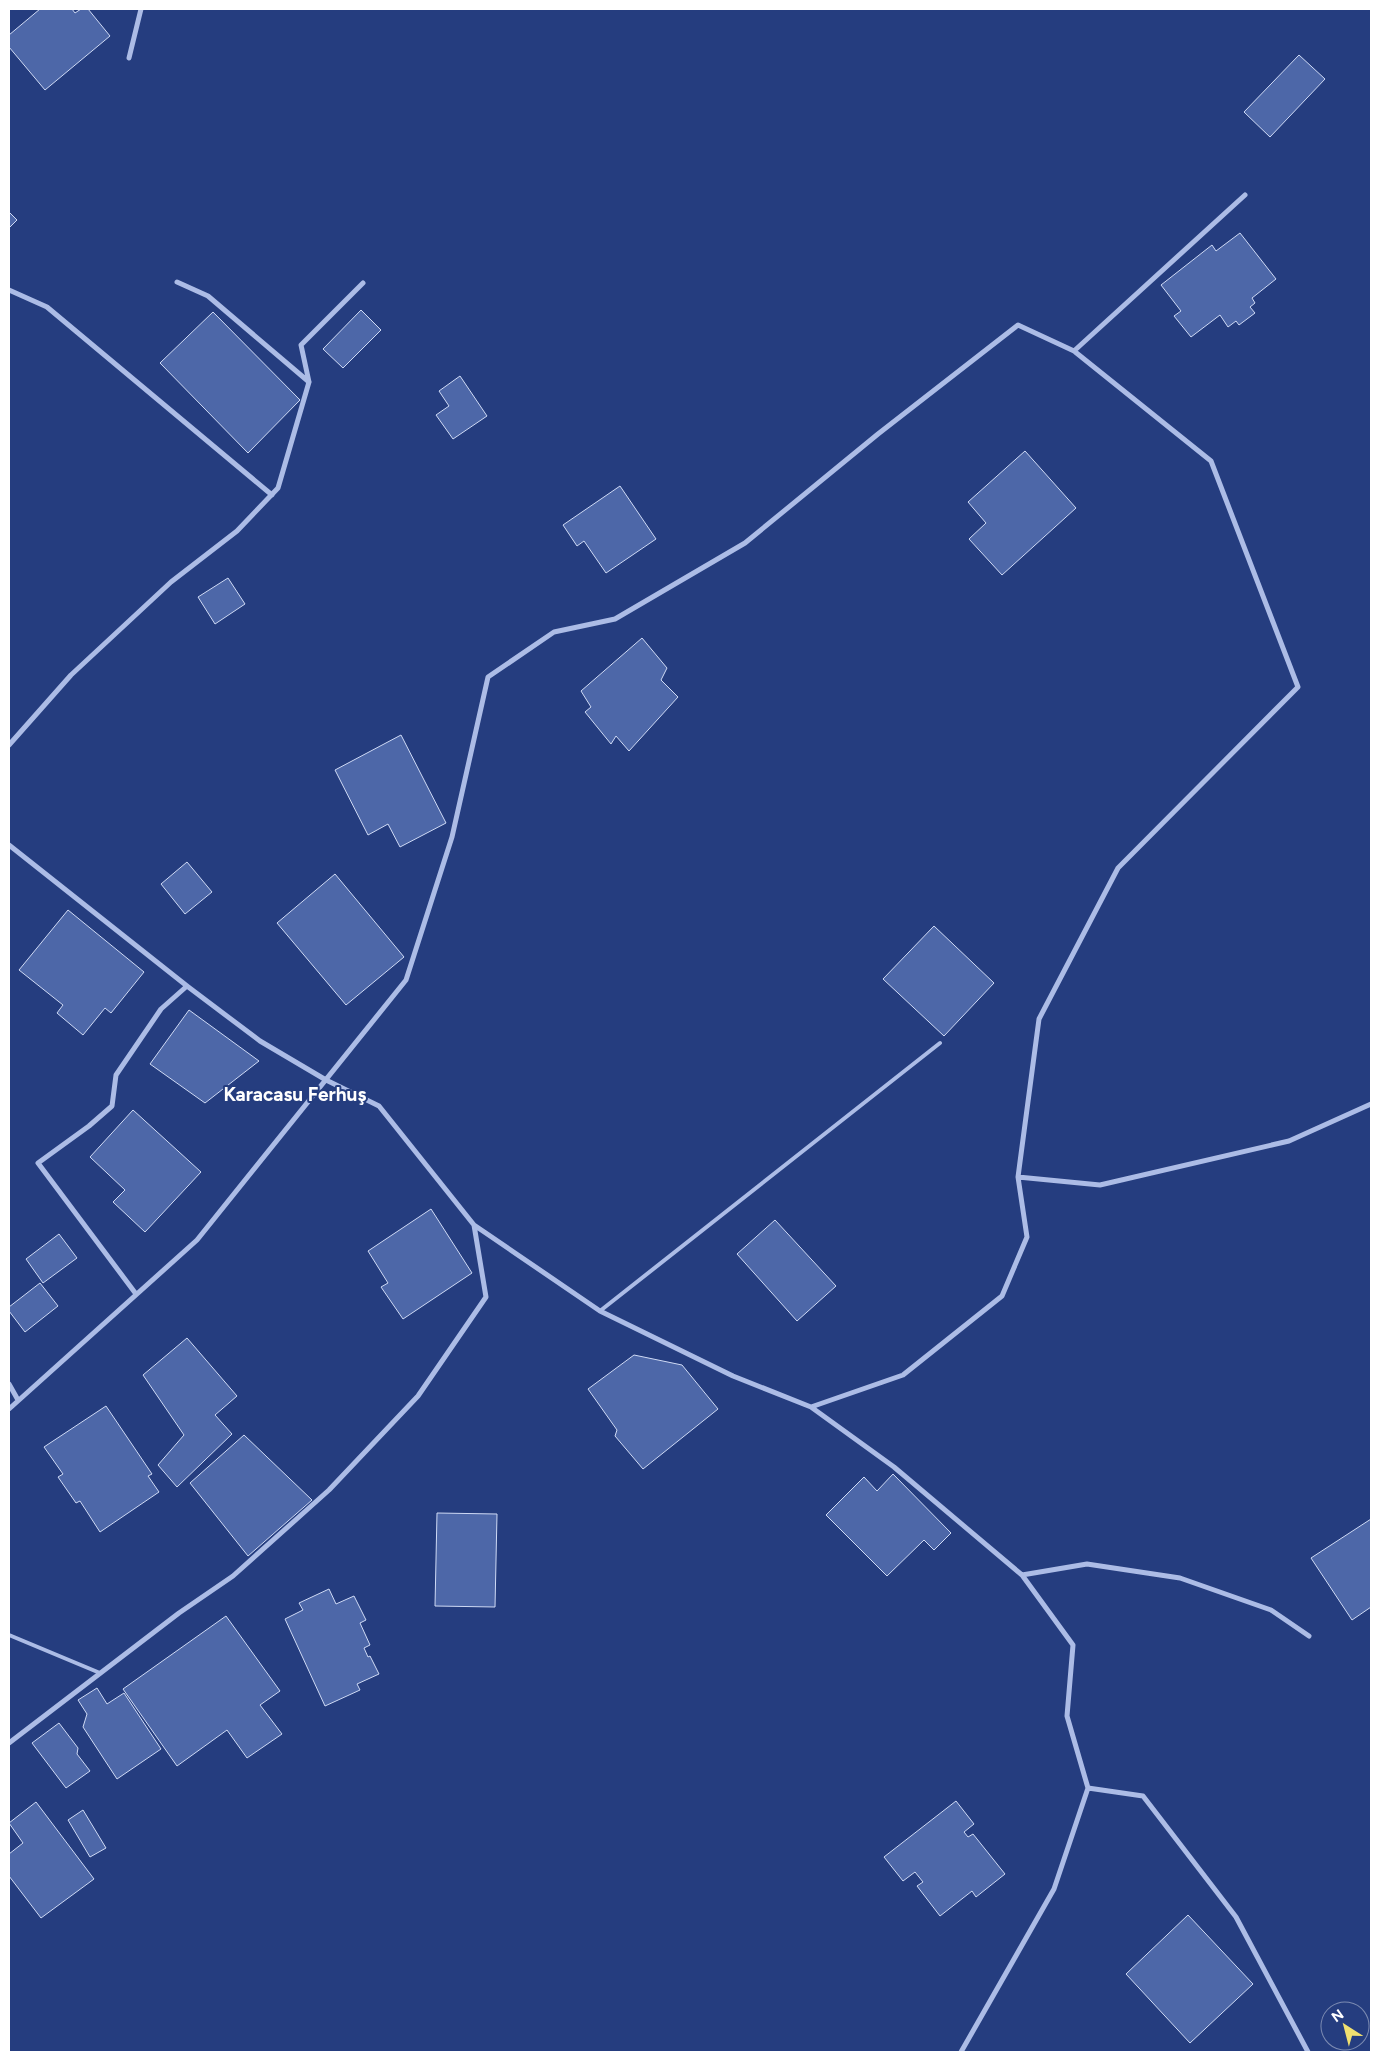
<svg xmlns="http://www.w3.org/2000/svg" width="1380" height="2061" viewBox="0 0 1380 2061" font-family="Figtree,sans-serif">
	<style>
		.building { fill: #4d67a8; stroke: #cfdaf5 }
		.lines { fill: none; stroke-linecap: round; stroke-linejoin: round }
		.lane { stroke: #acbce6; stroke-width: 4 }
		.street { stroke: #acbce6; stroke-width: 5 }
		.labels { text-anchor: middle; stroke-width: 4; stroke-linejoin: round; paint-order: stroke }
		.district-label { font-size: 19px; font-weight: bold; fill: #fff; stroke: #253d7f }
	</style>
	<rect width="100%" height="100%" fill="#253d7f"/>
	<path class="building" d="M40 9H72L75 13 81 9H88L110 36 45 90 9 47V35Z
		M1299 55 1325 79 1270 137 1244 112Z
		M9 212 17 220 9 228Z
		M1240 233 1276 279 1252 298 1255 303 1250 307 1255 313 1239 325 1236 321 1228 327 1220 315 1191 337 1174 316 1181 311 1161 285 1212 245 1216 251Z
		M361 310 381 330 343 368 323 349Z
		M213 312 300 400 248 453 160 363Z
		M460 376 487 416 453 439 436 415 449 406 439 391Z
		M1025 451 1076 508 1002 575 969 539 986 523 968 502Z
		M620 486 656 539 606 573 584 541 577 546 563 525Z
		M228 578 245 604 215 624 198 597Z
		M642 638 667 668 661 680 678 697 629 751 616 736 611 744 585 712 591 707 581 691Z
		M401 735 446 823 400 847 388 824 368 835 335 770Z
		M187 862 212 892 185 914 161 884Z
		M335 874 404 957 346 1005 277 923Z
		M68 910 144 972 111 1013 105 1008 83 1035 57 1013 63 1005 19 970Z
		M934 926 994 983 944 1036 883 979Z
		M189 1010 259 1061 205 1103 150 1064Z
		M133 1110 201 1172 145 1232 113 1202 125 1190 90 1157Z
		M431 1209 472 1273 403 1319 381 1287 388 1283 368 1251Z
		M775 1220 836 1286 797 1321 737 1254Z
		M59 1234 77 1258 43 1283 26 1259Z
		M40 1283 58 1306 25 1332 9 1311V1307Z
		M187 1338 237 1396 215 1415 232 1434 177 1487 158 1465 184 1435 143 1375Z
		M634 1355 682 1365 718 1409 643 1469 615 1436 617 1430 588 1389Z
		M106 1406 152 1474 148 1476 159 1492 100 1532 80 1501 76 1503 58 1477 63 1474 44 1447Z
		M244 1435 312 1500 248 1556 190 1483Z
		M893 1474 951 1533 934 1550 924 1540 887 1576 826 1515 864 1477 877 1491Z
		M437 1513 497 1514 495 1607 435 1606Z
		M1371 1519V1607L1352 1620 1311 1558Z
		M329 1589 336 1604 354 1596 366 1620 360 1623 370 1645 364 1648 368 1657 370 1656 379 1674 357 1684 360 1690 325 1706 285 1619 303 1610 299 1603Z
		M226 1616 280 1691 260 1705 282 1734 247 1758 227 1730 177 1766 123 1689Z
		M97 1688 107 1704 124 1693 161 1749 117 1779 83 1727 87 1714 78 1700Z
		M59 1723 78 1748 77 1754 90 1771 66 1788 32 1743Z
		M956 1801 974 1824 964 1832 968 1837 973 1834 1005 1874 976 1897 972 1891 940 1916 917 1886 923 1882 915 1872 903 1881 884 1857Z
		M36 1802 94 1879 41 1918 9 1876V1854L23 1843 9 1823Z
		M83 1810 106 1848 90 1857 68 1820Z
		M1188 1915 1253 1984 1190 2043 1126 1974Z"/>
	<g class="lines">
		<path class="lane" d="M600 1311 940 1043
			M9 1635 100 1673"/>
		<path class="street" d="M129 58 141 9
			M177 282 208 296 309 382
			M9 290 47 307 272 495
			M1074 351 1245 195
			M9 745 71 675 171 582 237 531 278 488 309 382 301 345 363 283
			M9 845 187 986 260 1041 326 1080 379 1106 474 1225 486 1297 418 1396 329 1490 233 1576 179 1613 9 1743
			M1018 1177 1100 1185 1289 1141 1371 1104
			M474 1225 600 1311 733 1376 811 1407 894 1467 1022 1575 1073 1645 1067 1716 1088 1788 1054 1889 961 2052
			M136 1294 38 1163 89 1126 112 1106 116 1075 161 1009 187 986
			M9 1384 18 1400
			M9 1409 197 1240 406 980 452 837 488 677 554 632 615 619 745 543 878 434 1018 325 1074 351 1211 461 1298 687 1118 868 1039 1019 1018 1177 1027 1237 1002 1296 903 1375 811 1407
			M1022 1575 1087 1564 1180 1578 1271 1610 1309 1636
			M1088 1788 1143 1796 1236 1917 1308 2052"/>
	</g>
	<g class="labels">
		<g class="district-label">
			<text x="295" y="1101">Karacasu Ferhuş</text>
		</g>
	</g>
	<rect width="1380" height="2061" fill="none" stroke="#ffffff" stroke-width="20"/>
	<g transform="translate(1345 2026) rotate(324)"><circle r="24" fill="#253d7f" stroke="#7c8bb2"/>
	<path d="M0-4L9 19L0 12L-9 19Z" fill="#f0e070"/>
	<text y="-8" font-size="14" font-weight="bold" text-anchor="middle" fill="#ffffff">N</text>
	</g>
</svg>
